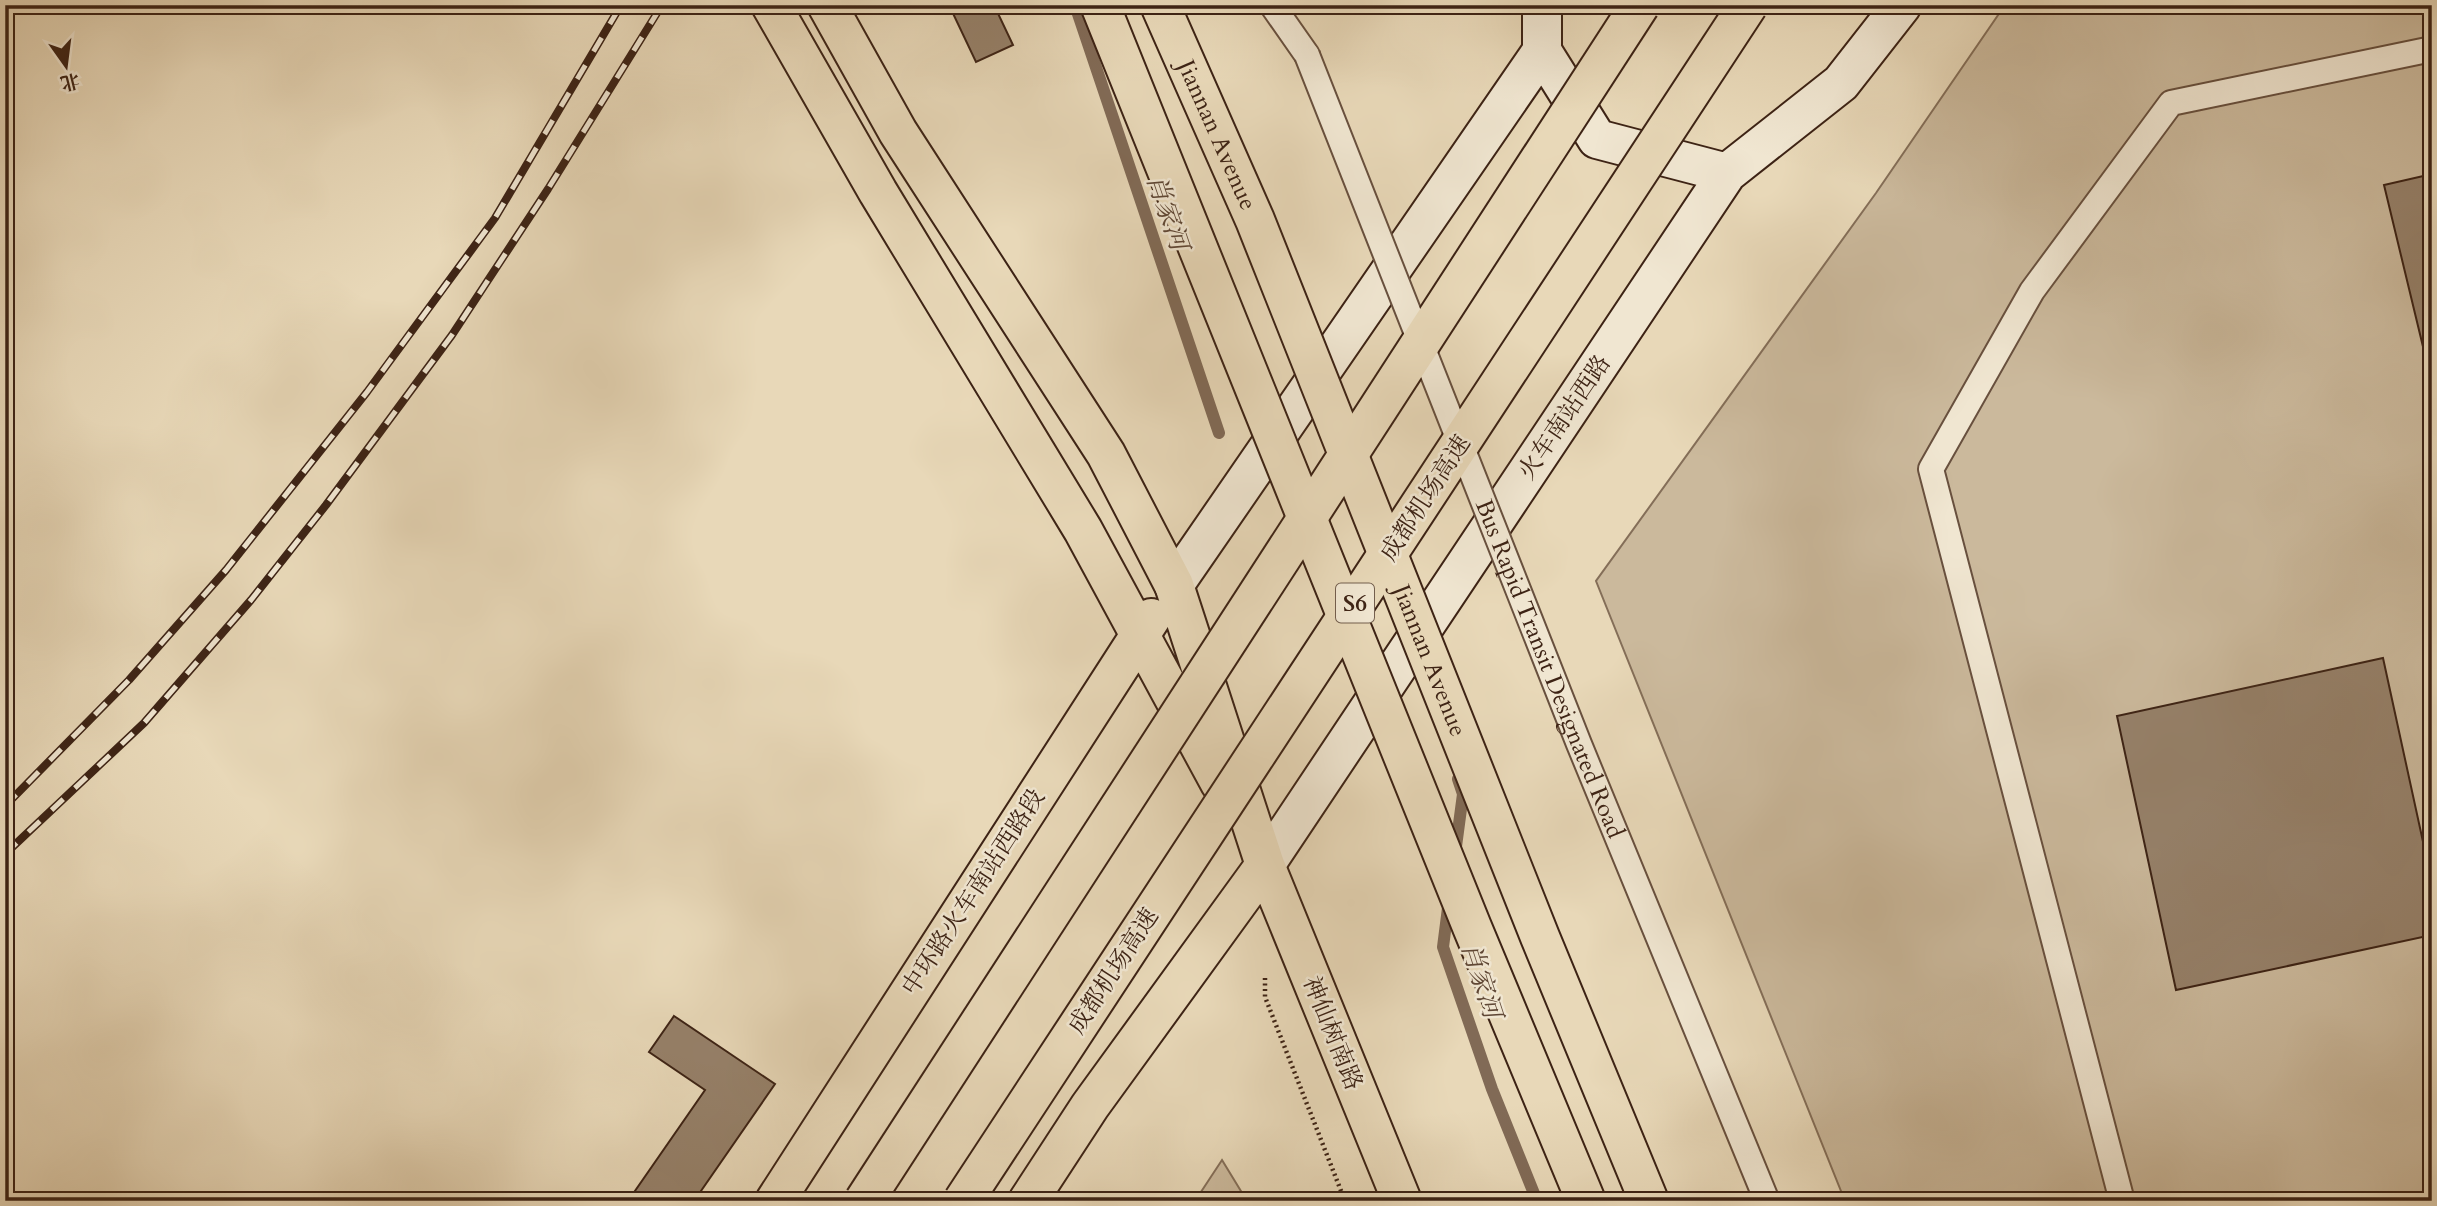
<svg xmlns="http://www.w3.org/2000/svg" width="2437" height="1206" viewBox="0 0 2437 1206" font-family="Cardo,'Noto Serif SC',serif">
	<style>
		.green { fill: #cbb99c; stroke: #846e58; stroke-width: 2 }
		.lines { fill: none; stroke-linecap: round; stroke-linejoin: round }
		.stream { stroke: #816a56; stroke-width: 12 }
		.building { fill: #96816a; stroke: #3d2315; stroke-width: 2 }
		.lane-casing { stroke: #68503e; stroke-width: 28 }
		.secondary-casing { stroke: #3d2315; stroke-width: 42 }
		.primary-casing { stroke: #3d2315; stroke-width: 42 }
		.path { stroke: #3d2315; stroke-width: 4.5; stroke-dasharray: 2 3.5; stroke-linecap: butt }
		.lane { stroke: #f0e6d1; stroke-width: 24 }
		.secondary { stroke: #f0e6d1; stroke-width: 38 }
		.primary { stroke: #e8d8b8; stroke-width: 38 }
		.rail-casing { stroke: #3d2315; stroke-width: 8 }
		.rail { stroke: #f0e6d1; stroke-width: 5; stroke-dasharray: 16; stroke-linecap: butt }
		.lane-bridge-casing { stroke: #68503e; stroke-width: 28; stroke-linecap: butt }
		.highway-bridge-casing { stroke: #3d2315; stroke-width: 42; stroke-linecap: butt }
		.lane-bridge { stroke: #f0e6d1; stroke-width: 24 }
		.highway-bridge { stroke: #e8d8b8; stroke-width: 38 }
		.labels { text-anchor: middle; stroke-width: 5; stroke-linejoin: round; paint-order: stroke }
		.shield { fill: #f0e6d1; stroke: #735e4d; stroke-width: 2 }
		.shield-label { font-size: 23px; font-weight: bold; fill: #3d2315 }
		.street-label { font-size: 24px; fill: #3d2315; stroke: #f0e6d1 }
		.water-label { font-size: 26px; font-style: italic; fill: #5f4735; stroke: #f0e6d1 }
	</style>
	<rect width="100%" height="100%" fill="#e8d8b8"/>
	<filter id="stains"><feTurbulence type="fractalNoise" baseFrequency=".00286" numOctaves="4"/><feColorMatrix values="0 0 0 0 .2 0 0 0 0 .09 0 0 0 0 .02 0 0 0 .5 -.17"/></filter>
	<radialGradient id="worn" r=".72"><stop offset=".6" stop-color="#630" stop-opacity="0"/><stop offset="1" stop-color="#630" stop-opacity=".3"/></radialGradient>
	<path class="green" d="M2005 5H2432V1201H1845L1596 581 1876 193Z
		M1222 1160 1247 1201H1195Z"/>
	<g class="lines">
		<path class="stream" d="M1075 5 1219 433
			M1455 854 1463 794 1458 779
			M1449 900 1443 947 1492 1089 1537 1201"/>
	</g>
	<path class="building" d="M949 5H994L1013 45 976 62Z
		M2432 174V384L2384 185Z
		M2383 658 2432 883V935L2176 990 2117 716Z
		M674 1016 775 1084 694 1201H628L705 1090 649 1052Z"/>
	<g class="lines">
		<defs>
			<path id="lane" d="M1272 5 1307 55
				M2122 1201 1931 469 2032 291 2171 103 2432 49"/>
			<path id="secondary" d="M1542 51 1597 139 1727 173
				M1174 585 1542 51V5
				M1265 865 1727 173 1841 83 1902 5"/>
			<path id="primary" d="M771 5 878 192 1083 530 1220 783
				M827 5 898 132 1106 454 1174 585 1265 865 1402 1201
				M775 1201 1151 618
				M1028 1201 1090 1106 1265 865"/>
		</defs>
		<use href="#lane" class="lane-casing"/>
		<use href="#secondary" class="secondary-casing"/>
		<use href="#primary" class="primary-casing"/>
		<path class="path" d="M1265 978V997L1345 1201"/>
		<use href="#lane" class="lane"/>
		<use href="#secondary" class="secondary"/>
		<use href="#primary" class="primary"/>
		<defs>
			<path id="rail" d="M5 806 129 680 226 570 367 392 495 218 621 5
				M5 854 144 723 251 600 326 505 452 335 548 189 662 5"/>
		</defs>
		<use href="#rail" class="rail-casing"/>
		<use href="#rail" class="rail"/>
		<defs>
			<g id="lane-bridge">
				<path id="s1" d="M1307 55 1579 744 1767 1201"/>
			</g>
			<g id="highway-bridge">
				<path d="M1100 5 1472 927 1586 1201"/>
				<path id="s2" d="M1160 5 1255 220 1540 937 1649 1201"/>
				<path d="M864 1201 1640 5"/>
				<path d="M963 1201 1748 5"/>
			</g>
		</defs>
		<use href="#lane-bridge" class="lane-bridge-casing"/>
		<use href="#highway-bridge" class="highway-bridge-casing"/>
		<use href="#lane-bridge" class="lane-bridge"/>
		<use href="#highway-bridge" class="highway-bridge"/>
	</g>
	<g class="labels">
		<rect class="shield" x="1336" y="583.5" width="38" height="39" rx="5"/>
		<g class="shield-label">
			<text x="1355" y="611">S6</text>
		</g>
		<g class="street-label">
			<text dy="8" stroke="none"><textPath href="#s2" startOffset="142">Jiannan Avenue</textPath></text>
			<text transform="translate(1564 417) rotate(-56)" y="8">火车南站西路</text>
			<text transform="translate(1425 498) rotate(-57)" y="8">成都机场高速</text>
			<text dy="8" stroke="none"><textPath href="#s2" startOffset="709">Jiannan Avenue</textPath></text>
			<text dy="8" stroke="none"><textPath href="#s1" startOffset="660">Bus Rapid Transit Designated Road</textPath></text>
			<text transform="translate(973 892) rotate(-57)" y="8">中环路火车南站西路段</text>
			<text transform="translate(1113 971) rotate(-57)" y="8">成都机场高速</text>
			<text transform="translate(1333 1033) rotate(68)" y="8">神仙树南路</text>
		</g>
		<g class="water-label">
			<text transform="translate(1168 212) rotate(71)" y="9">肖家河</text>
			<text transform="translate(1482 980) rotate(72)" y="9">肖家河</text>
		</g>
	</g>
	<rect width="2437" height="1206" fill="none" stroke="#e8d8b8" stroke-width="28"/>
	<rect x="7" y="7" width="2423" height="1192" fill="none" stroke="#3d2315" stroke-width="3.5"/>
	<rect x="14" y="14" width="2409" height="1178" fill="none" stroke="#3d2315" stroke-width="2"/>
	<g transform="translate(66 66) rotate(166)" stroke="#f0e6d1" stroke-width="5" paint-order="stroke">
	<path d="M0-5L12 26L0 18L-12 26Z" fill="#3d2315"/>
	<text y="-10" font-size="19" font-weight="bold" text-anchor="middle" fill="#3d2315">北</text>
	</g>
	<rect width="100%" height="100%" filter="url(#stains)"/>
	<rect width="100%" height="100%" fill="url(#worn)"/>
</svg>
